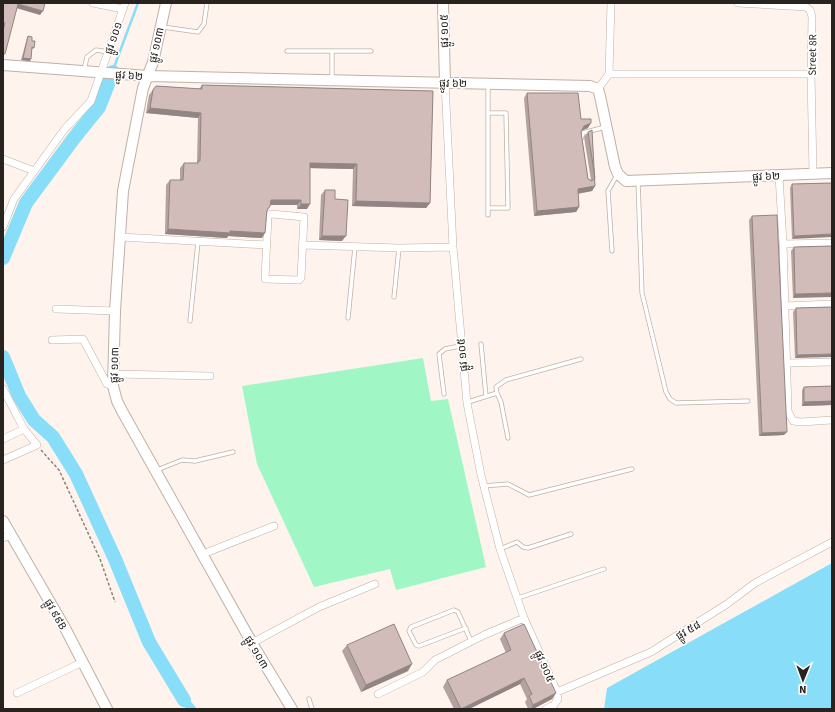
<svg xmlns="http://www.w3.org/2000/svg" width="835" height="712" viewBox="0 0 835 712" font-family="'Source Sans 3','Noto Sans Khmer',sans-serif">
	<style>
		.green { fill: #a0f6c5 }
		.water { fill: #88ddf9 }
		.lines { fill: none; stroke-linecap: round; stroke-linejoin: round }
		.stream { stroke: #88ddf9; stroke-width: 2.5 }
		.canal { stroke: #88ddf9; stroke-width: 8 }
		.river { stroke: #88ddf9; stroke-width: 14 }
		.lane-casing { stroke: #c0b0a5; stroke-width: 5 }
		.street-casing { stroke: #c0b0a5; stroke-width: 8 }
		.secondary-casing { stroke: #c0b0a5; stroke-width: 12 }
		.path { stroke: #8a827c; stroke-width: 1.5; stroke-dasharray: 3 2; stroke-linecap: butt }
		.lane { stroke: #fff; stroke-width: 3.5 }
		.street { stroke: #fff; stroke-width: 7 }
		.secondary { stroke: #fff; stroke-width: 10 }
		.wall { fill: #b4a2a0 }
		.shaded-wall { fill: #928482 }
		.building { fill: #d1bcba; stroke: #928482 }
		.labels { text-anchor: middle; stroke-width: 3.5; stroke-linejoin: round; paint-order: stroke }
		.street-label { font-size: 11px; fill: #29231f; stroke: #fff }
	</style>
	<rect width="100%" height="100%" fill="#fef4ed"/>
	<path class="green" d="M423 358 431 401 448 399 486 567 396 590 390 569 314 587 257 464 242 386Z"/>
	<path class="water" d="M832 563V709H604L607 688Z"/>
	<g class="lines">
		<path class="stream" d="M113 70 138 3"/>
		<path class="canal" d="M184 700 192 709"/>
		<path class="river" d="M3 258 26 203 74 138 99 107 113 72
			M3 357 19 396 34 420 53 437 76 474 115 559 149 642 184 700"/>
		<defs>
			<path id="lane" d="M163 27 198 32 204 24 207 3
				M287 51H371
				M332 51V80
				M84 70 87 57 96 50 108 52
				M488 85V215
				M488 113H506L508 208H488
				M581 139 583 133 605 127
				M638 182 642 293 666 392 670 399 676 403 748 401
				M612 251 608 191 617 175
				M394 297 399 248
				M348 318 355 247
				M190 321 198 242
				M481 344 486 396
				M497 393 496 387 506 380 581 359
				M444 394 439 354 445 349 460 346
				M468 402 497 393 501 402 508 438
				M157 470 182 460 195 461 233 452
				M483 486 508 484 529 495 632 469
				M500 549 517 542 523 547 528 548 571 534
				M518 598 604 569
				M466 628 419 646 416 645 409 631 411 627 454 610 458 612 471 641
				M309 699 312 709"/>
			<path id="street" d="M93 3 123 9
				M738 3 806 7 810 10 812 17 811 74 813 174
				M609 74H811
				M445 83 453 247 467 403 481 475 500 549 524 618 557 692 558 699 554 705 546 709
				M598 89 609 74 611 3
				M3 159 34 171
				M779 175 783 244 788 411 793 421 801 422 832 420
				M271 214 304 217 301 278 299 280 265 279 268 216Z
				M3 227 14 199 64 130 91 101 125 3
				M121 237 266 245
				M783 244 832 243
				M303 245 399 248 453 247
				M785 306 832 304
				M56 309 115 311
				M52 340 83 339 107 384 113 386
				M787 363 832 362
				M114 374 210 376
				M3 389 24 429 37 445 3 460
				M3 439 24 429
				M3 538 11 535
				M203 554 274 526
				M252 643 319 607 375 584
				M557 692 651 652 727 604 755 583 832 542
				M17 693 83 662
				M378 694 423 672 435 660 484 635 524 618"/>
			<path id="secondary" d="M166 3 153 62 143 88 123 191 115 311 113 386 117 401 122 411 252 643 292 709
				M443 3 445 83
				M3 65 148 76 590 86 598 89 600 96 615 167 618 174 626 181 832 173
				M3 521 65 628 107 709"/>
		</defs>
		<use href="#lane" class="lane-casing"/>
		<use href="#street" class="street-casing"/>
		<use href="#secondary" class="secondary-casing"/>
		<path class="path" d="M41 450 59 470 100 559 115 602"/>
		<use href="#lane" class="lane"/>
		<use href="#street" class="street"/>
		<use href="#secondary" class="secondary"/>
	</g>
	<path class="wall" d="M28 36 32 41 33 49H31L30 61 21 60 27 38Z
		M202 85 433 91 430 203 426 208 352 206 353 169 310 168 307 209H297V205H271L267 211 262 238 228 236 227 238 165 234 166 185 170 180H180V168L184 163H197L198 118 146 113 149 95 156 86 199 89Z
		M527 93 581 119 588 128 582 130 581 132 588 179 591 180 584 137 588 132 592 130 595 186 592 191 578 194 579 207 576 212 534 216 524 98Z
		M832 183 792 239 790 188 792 184Z
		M325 190 335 199 342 241 319 240 321 195Z
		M752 216 784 435 759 436 749 220Z
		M832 246 793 298 791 251 794 247Z
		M832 307 795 358 793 312 796 308Z
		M832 386V405L802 406V390L804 387Z
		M504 633 556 693 552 699 533 709H528L525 702 527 699 520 684 469 709H454L443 687 447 680 506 653 500 639Z
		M347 645 408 671 361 692 342 651Z"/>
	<path class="shaded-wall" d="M18 4 43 11 40 15 16 8Z
		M23 58 31 59 30 61 21 60Z
		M150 108 201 113 198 118 146 113Z
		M591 123 588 128 581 131 584 126Z
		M310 163 357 164 353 169 306 168Z
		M595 186 592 191 574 194 578 189Z
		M271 200H301L297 205H267Z
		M356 201 430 203 426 208 352 206Z
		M301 204H310L307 209H297Z
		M579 207 576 212 534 216 537 211Z
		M168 229 230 231 265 233 262 238 228 236 227 238 165 234Z
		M832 234V237L792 239 794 236Z
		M322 236H346L342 241 319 240Z
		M832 293V297L793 298 795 294Z
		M832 354V357L795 358 797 355Z
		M832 401V405L802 406 804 402Z
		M787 432 784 435 759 436 762 433Z
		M412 664 408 671 361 692 366 685Z
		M524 678 520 684 469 709H461Z
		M556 693 552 699 533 709H531L533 705Z"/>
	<path class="building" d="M3 3H45L43 11 18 4 5 54H3V30L5 23 3 22Z
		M28 36 32 37V41H35L34 48 32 47 31 59 23 58Z
		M202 85 433 91 430 203 356 201 357 164 310 163V204H301V200H271L270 206 267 210 265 233 230 231V233L168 229 170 180H183L184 163H198V161H200L201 113 150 108 153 90 156 86 202 89Z
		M527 93H578L581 119H591V123L584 126 581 132 588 179 592 181 595 178 588 132 592 130 595 186 578 189 579 207 537 211Z
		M832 183V234L794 236 792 184Z
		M325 190H335V199L348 200 346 236H322Z
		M777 215 787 432 762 433 752 216Z
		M832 246V293L795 294 794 247Z
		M832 307V354L797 355 796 308Z
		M832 386V401L804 402V387Z
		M394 624 412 664 366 685 347 645Z
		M524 624 556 693 533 705 529 696 532 694 524 678 461 709 447 680 511 650 504 633Z"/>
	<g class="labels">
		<g class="street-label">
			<text transform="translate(444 31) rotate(-91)" y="4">ផ្លូវ ១០៥</text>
			<text transform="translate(113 38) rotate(-71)" y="4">ផ្លូវ ១០១</text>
			<text transform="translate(156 45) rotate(-78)" y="4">ផ្លូវ ១០៣</text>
			<text transform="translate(812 55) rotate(-89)" y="4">Street 8R</text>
			<text transform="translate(129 75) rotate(4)" y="4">ផ្លូវ ៦២</text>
			<text transform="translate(453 83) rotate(1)" y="4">ផ្លូវ ៦២</text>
			<text transform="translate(766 176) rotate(-2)" y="4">ផ្លូវ ៦២</text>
			<text transform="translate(462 355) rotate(-96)" y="4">ផ្លូវ ១០៥</text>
			<text transform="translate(114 365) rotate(-89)" y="4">ផ្លូវ ១០៣</text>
			<text transform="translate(56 614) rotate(60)" y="4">ផ្លូវ ៩៩B</text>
			<text transform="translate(688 630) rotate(-31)" y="4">ផ្លូវ ៥៨</text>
			<text transform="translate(257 652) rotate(59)" y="4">ផ្លូវ ១០៣</text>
			<text transform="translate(545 666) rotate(66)" y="4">ផ្លូវ ១០៥</text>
		</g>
	</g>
	<rect width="835" height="712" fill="none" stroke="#29231f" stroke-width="8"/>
	<g transform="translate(803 680) rotate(181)" stroke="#ffffff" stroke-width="3" paint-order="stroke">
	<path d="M0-3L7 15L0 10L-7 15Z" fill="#29231f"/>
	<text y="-6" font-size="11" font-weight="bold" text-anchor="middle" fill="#29231f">N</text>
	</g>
</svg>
